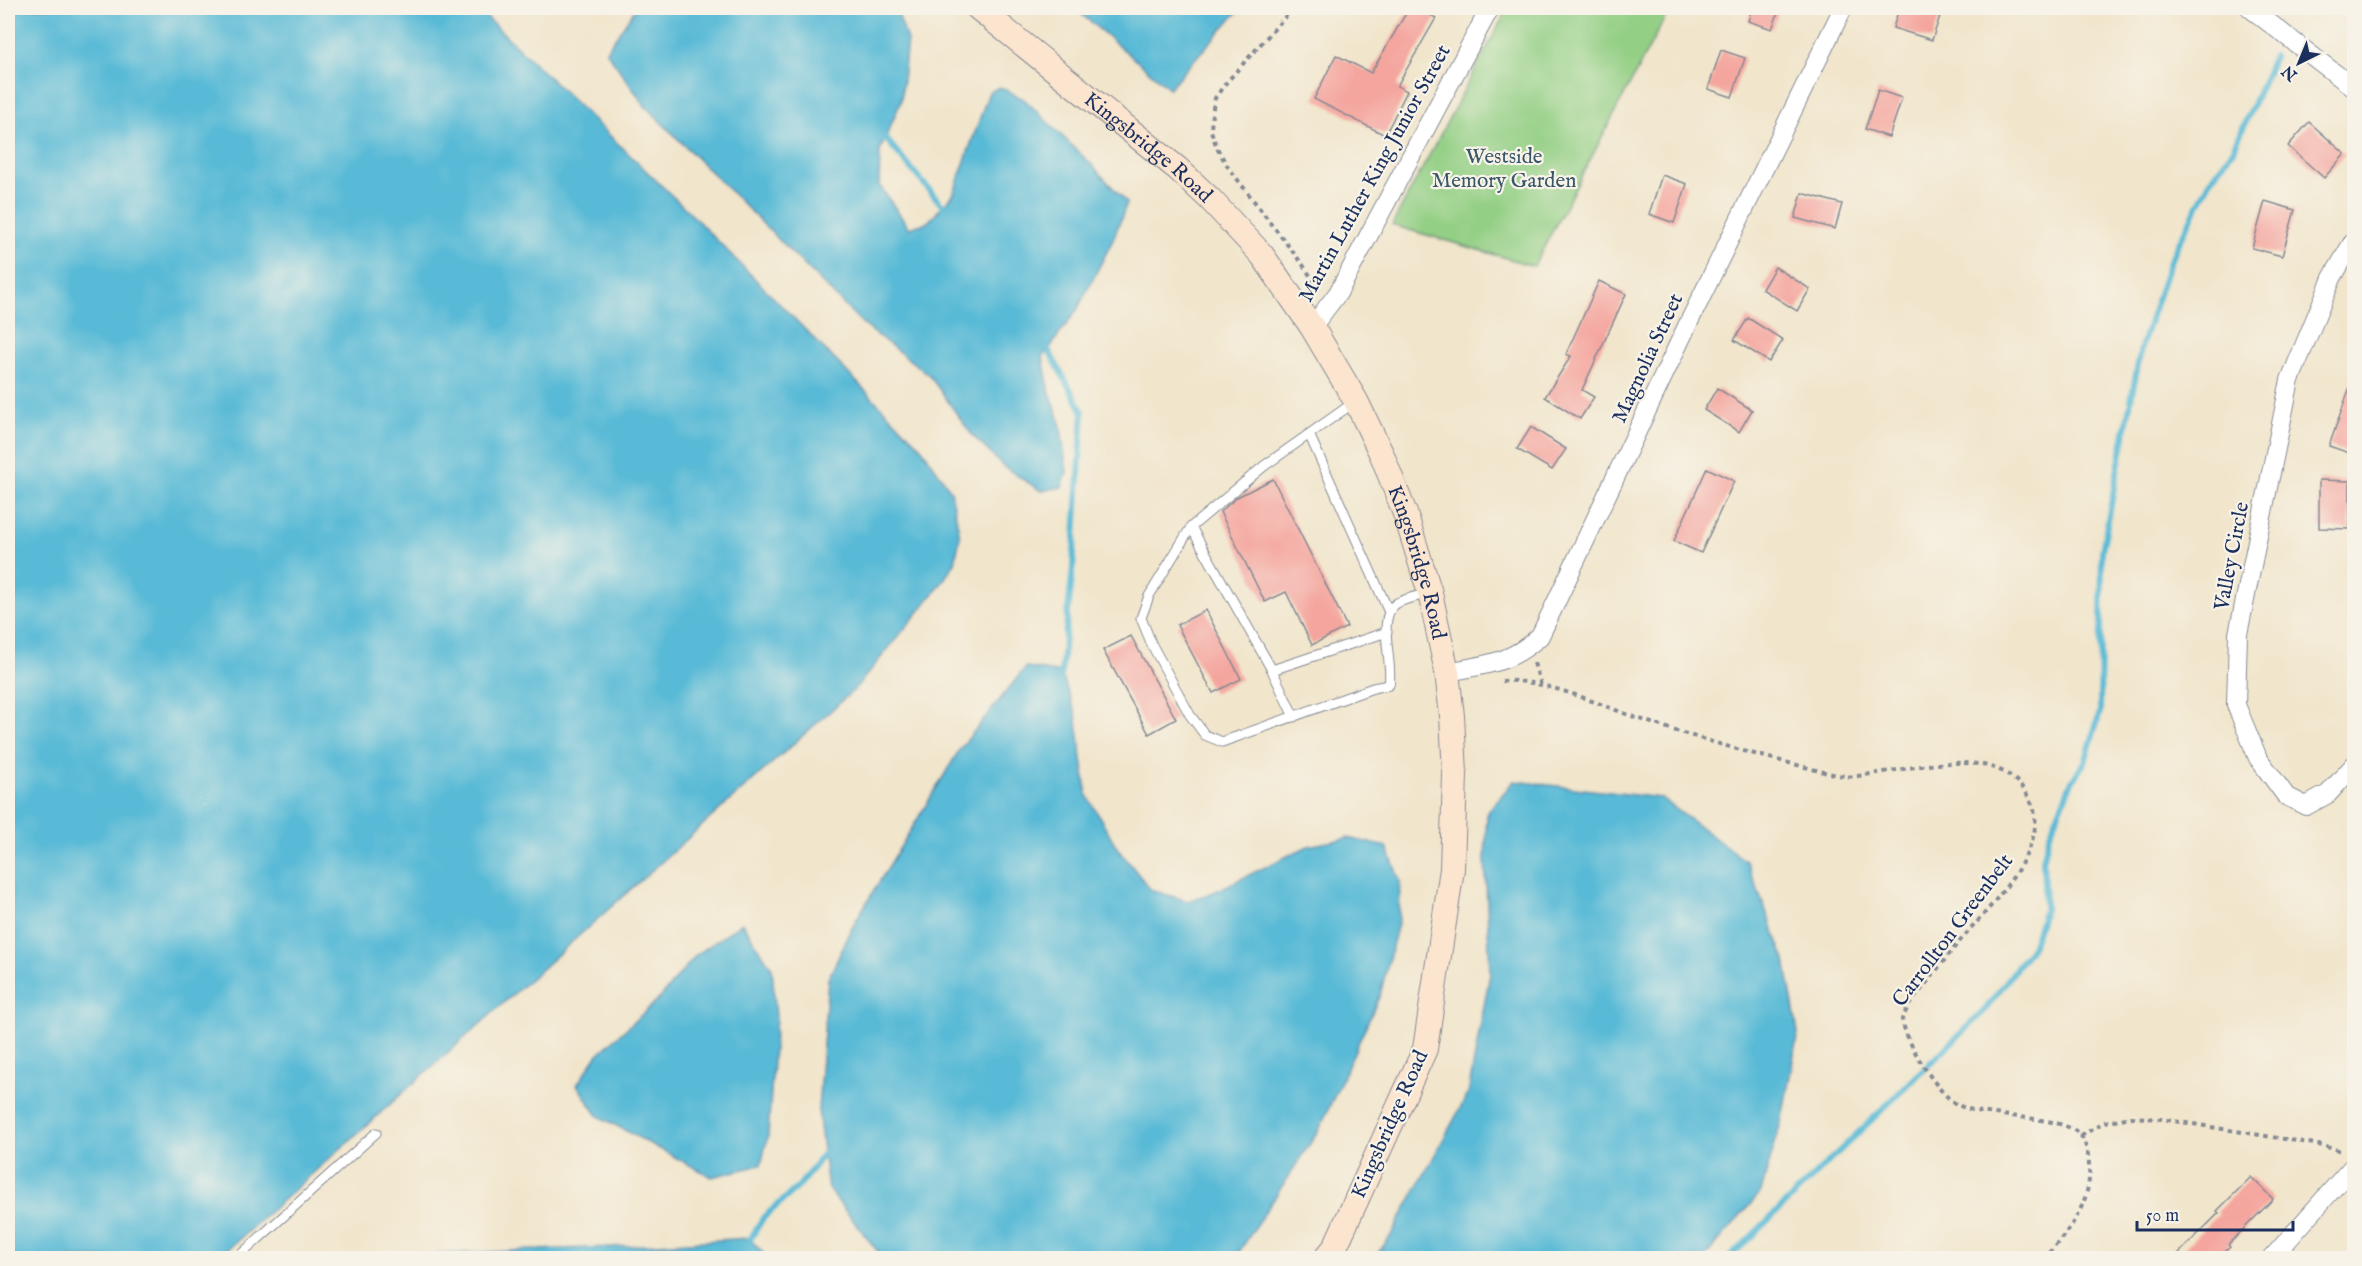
<svg xmlns="http://www.w3.org/2000/svg" width="2362" height="1266" viewBox="0 0 2362 1266" font-family="'IM FELL English',serif">
	<style>
		.green { fill: #93cf84; stroke: #577f71; stroke-width: 1.5 }
		.water { fill: #58bad6; stroke: #3a749a; stroke-width: 1.5 }
		.lines { fill: none; stroke-linecap: round; stroke-linejoin: round }
		.stream { stroke: #58bad6; stroke-width: 6 }
		.building { fill: #f4a59e }
		.lane-casing { stroke: #868a94; stroke-width: 11 }
		.street-casing { stroke: #868a94; stroke-width: 20 }
		.secondary-casing { stroke: #868a94; stroke-width: 26 }
		.path { stroke: #868a94; stroke-width: 4; stroke-dasharray: 4.5 4.5; stroke-linecap: butt }
		.lane { stroke: #fff; stroke-width: 9 }
		.street { stroke: #fff; stroke-width: 18 }
		.secondary { stroke: #fce5cf; stroke-width: 24 }
		.labels { text-anchor: middle; stroke-width: 4.5; stroke-linejoin: round; paint-order: stroke }
		.street-label { font-size: 21px; fill: #1b2f5e; stroke: #f7f3e8 }
		.park-label { font-size: 21px; fill: #395768; stroke: #f7f3e8 }
	</style>
	<rect width="100%" height="100%" fill="#f7f3e8"/>
	<filter id="ink" filterUnits="userSpaceOnUse"><feTurbulence type="fractalNoise" baseFrequency=".0167" numOctaves="2"/><feDisplacementMap in="SourceGraphic" scale="12" xChannelSelector="R" yChannelSelector="G"/><feConvolveMatrix kernelMatrix="1 2 1 2 8 2 1 2 1" color-interpolation-filters="sRGB"/></filter>
	<filter id="wash" filterUnits="userSpaceOnUse"><feTurbulence type="fractalNoise" baseFrequency=".008" numOctaves="4" result="noise"/><feDisplacementMap in="SourceGraphic" scale="24" xChannelSelector="R" yChannelSelector="G"/><feGaussianBlur stdDeviation="1.35" result="paint"/><feColorMatrix in="noise" values="0 0 0 0 0 0 0 0 0 0 0 0 0 0 0 0 0 1.4 0 .05"/><feComposite in="paint" operator="in"/></filter>
	<g filter="url(#wash)">
		<rect width="100%" height="100%" fill="#f1e5cb"/>
		<path class="green" d="M1508 8H1670L1534 266 1392 225Z"/>
		<path class="water" d="M8 8H477L688 211 921 447 951 491 960 537 955 563 939 587 855 689 218 1258H8Z
			M636 8H896L907 40 901 101 880 151 879 185 909 228 928 222 953 195 989 92 1000 87 1024 99 1092 165 1127 203 1113 240 1077 310 1043 357 1049 390 1060 421 1067 473 1062 487 1041 491 1004 467 972 435 929 375 864 325 645 106 606 51Z
			M1074 8H1241L1169 88Z
			M1026 667 1061 673 1076 714 1087 795 1118 849 1151 890 1188 901 1214 892 1308 846 1348 838 1387 847 1400 881 1399 919 1380 995 1319 1130 1235 1258H883L828 1189 818 1110 828 979 856 920 960 749Z
			M1514 781 1661 798 1747 862 1785 960 1798 1033 1781 1123 1761 1192 1704 1258H1374L1390 1237 1468 1094 1490 973 1485 860 1487 812Z
			M742 923 772 968 776 1017 768 1136 761 1165 712 1177 598 1116 577 1085 597 1055 659 999 696 955Z
			M749 1238 768 1258H428L438 1254 612 1247Z"/>
		<g class="lines">
			<path class="stream" d="M2294 13 2297 8
				M880 132 947 211
				M1044 342 1083 412 1073 568 1060 681
				M739 1258 763 1218 799 1186 828 1148
				M1729 1258 1985 1010 2032 947 2045 909 2043 860 2049 836 2072 781 2085 762 2100 712 2102 551 2141 348 2170 261 2210 181 2234 149 2274 56"/>
		</g>
		<g id="blocks">
			<path class="building" d="M1409 8H1418L1436 18 1397 86 1407 91 1385 135 1314 99 1336 55 1371 73Z
				M1752 8H1780L1772 29 1748 21Z
				M1899 8H1913L1940 16 1932 40 1893 28Z
				M1721 50 1745 58 1732 97 1708 89Z
				M1878 90 1902 98 1889 137 1865 129Z
				M2309 122 2345 154 2324 178 2288 146Z
				M1662 175 1687 184 1674 223 1649 214Z
				M1802 193 1842 204 1835 229 1795 218Z
				M2265 201 2295 210 2282 256 2252 248Z
				M1775 267 1810 289 1797 311 1762 289Z
				M1599 281 1626 294 1582 390 1594 397 1580 419 1545 397 1571 356 1566 354Z
				M1748 318 1783 340 1769 362 1734 340Z
				M2352 381H2355V455L2329 446Z
				M1717 388 1752 410 1739 432 1704 410Z
				M1531 427 1566 449 1552 470 1517 449Z
				M1707 468 1734 481 1701 553 1674 541Z
				M1273 479 1347 627 1312 645 1286 592 1265 602 1220 512 1237 497Z
				M2319 480 2350 481V529L2319 528Z
				M1206 610 1241 679 1213 693 1177 625Z
				M1131 636 1176 719 1149 734 1103 650Z
				M2251 1177 2273 1199 2228 1245 2230 1247 2218 1258H2174L2219 1213 2217 1211Z"/>
		</g>
	</g>
	<g filter="url(#ink)">
		<use href="#blocks" fill-opacity="0" stroke="#868a94" stroke-width="1.5"/>
		<g class="lines">
			<defs>
				<path id="lane" d="M1356 401 1264 466 1191 527 1149 596 1141 618 1152 645 1190 715 1205 735 1222 742 1373 688 1389 685C1394 662 1375 616 1397 603 1406 598 1419 596 1430 593
					M1309 434 1388 610
					M1191 527 1272 670 1387 632
					M1272 670 1294 717
					M237 1258 376 1133"/>
				<path id="street" d="M2250 8 2354 88
					M2354 240 2332 278 2290 380 2238 634 2236 705 2258 758 2286 796 2306 806 2328 794 2354 765
					M1312 327 1338 293 1490 8
					M1447 672C1487 664 1508 665 1540 636L1688 324 1843 8
					M2272 1258 2354 1165"/>
				<g id="secondary">
					<path id="s1" d="M978 8 1178 169 1210 199 1262 255 1312 327 1356 401 1382 455 1406 516 1430 593 1447 672 1452 716 1455 774 1452 869 1425 1049 1335 1247 1326 1258"/>
				</g>
			</defs>
			<use href="#lane" class="lane-casing"/>
			<use href="#street" class="street-casing"/>
			<use href="#secondary" class="secondary-casing"/>
			<path class="path" d="M1293 8 1225 84 1215 98 1212 113 1211 131 1217 148 1228 167 1306 269 1318 289
				M1534 663 1541 685
				M1502 681C1543 678 1600 705 1640 719 1690 736 1741 751 1793 764 1810 768 1828 774 1845 776 1855 778 1867 774 1877 773 1929 766 2009 742 2033 807 2049 851 1980 917 1954 948 1939 967 1924 986 1909 1005L1902 1019C1905 1041 1938 1095 1958 1105 1988 1120 2062 1113 2081 1136 2087 1145 2089 1157 2089 1167 2092 1203 2067 1234 2044 1258
				M2081 1136 2104 1122 2131 1117 2162 1119 2315 1144 2342 1151"/>
			<use href="#lane" class="lane"/>
			<use href="#street" class="street"/>
			<use href="#secondary" class="secondary"/>
		</g>
	</g>
	<g class="labels">
		<g class="street-label">
			<text dy="7" stroke="none"><textPath href="#s1" startOffset="220">Kingsbridge Road</textPath></text>
			<text transform="translate(1374 173) rotate(-61)" y="7">Martin Luther King Junior Street</text>
			<text transform="translate(1647 358) rotate(-65)" y="7">Magnolia Street</text>
			<text transform="translate(2231 556) rotate(-79)" y="7">Valley Circle</text>
			<text dy="7" stroke="none"><textPath href="#s1" startOffset="724">Kingsbridge Road</textPath></text>
			<text transform="translate(1952 930) rotate(-53)" y="7">Carrollton Greenbelt</text>
			<text transform="translate(1389 1124) rotate(-66)" y="7">Kingsbridge Road</text>
		</g>
		<g class="park-label">
			<text x="1504" y="163">Westside<tspan x="1504" dy="24">Memory Garden</tspan></text>
		</g>
	</g>
	<rect width="2362" height="1266" fill="none" stroke="#f7f3e8" stroke-width="30"/>
	<g transform="translate(2299 63) rotate(223)" stroke="#f7f3e8" stroke-width="4.5" paint-order="stroke">
	<path d="M0-4.5L10 22L0 15L-10 22Z" fill="#1b2f5e"/>
	<text y="-9" font-size="16" font-weight="bold" text-anchor="middle" fill="#1b2f5e">N</text>
	</g>
	<path d="M2137 1221v9h156v-9" fill="none" stroke="#1b2f5e" stroke-width="3"/>
	<text x="2146" y="1221" font-size="18" fill="#1b2f5e" stroke="#f7f3e8" stroke-width="4.5" paint-order="stroke">50 m</text>
</svg>
